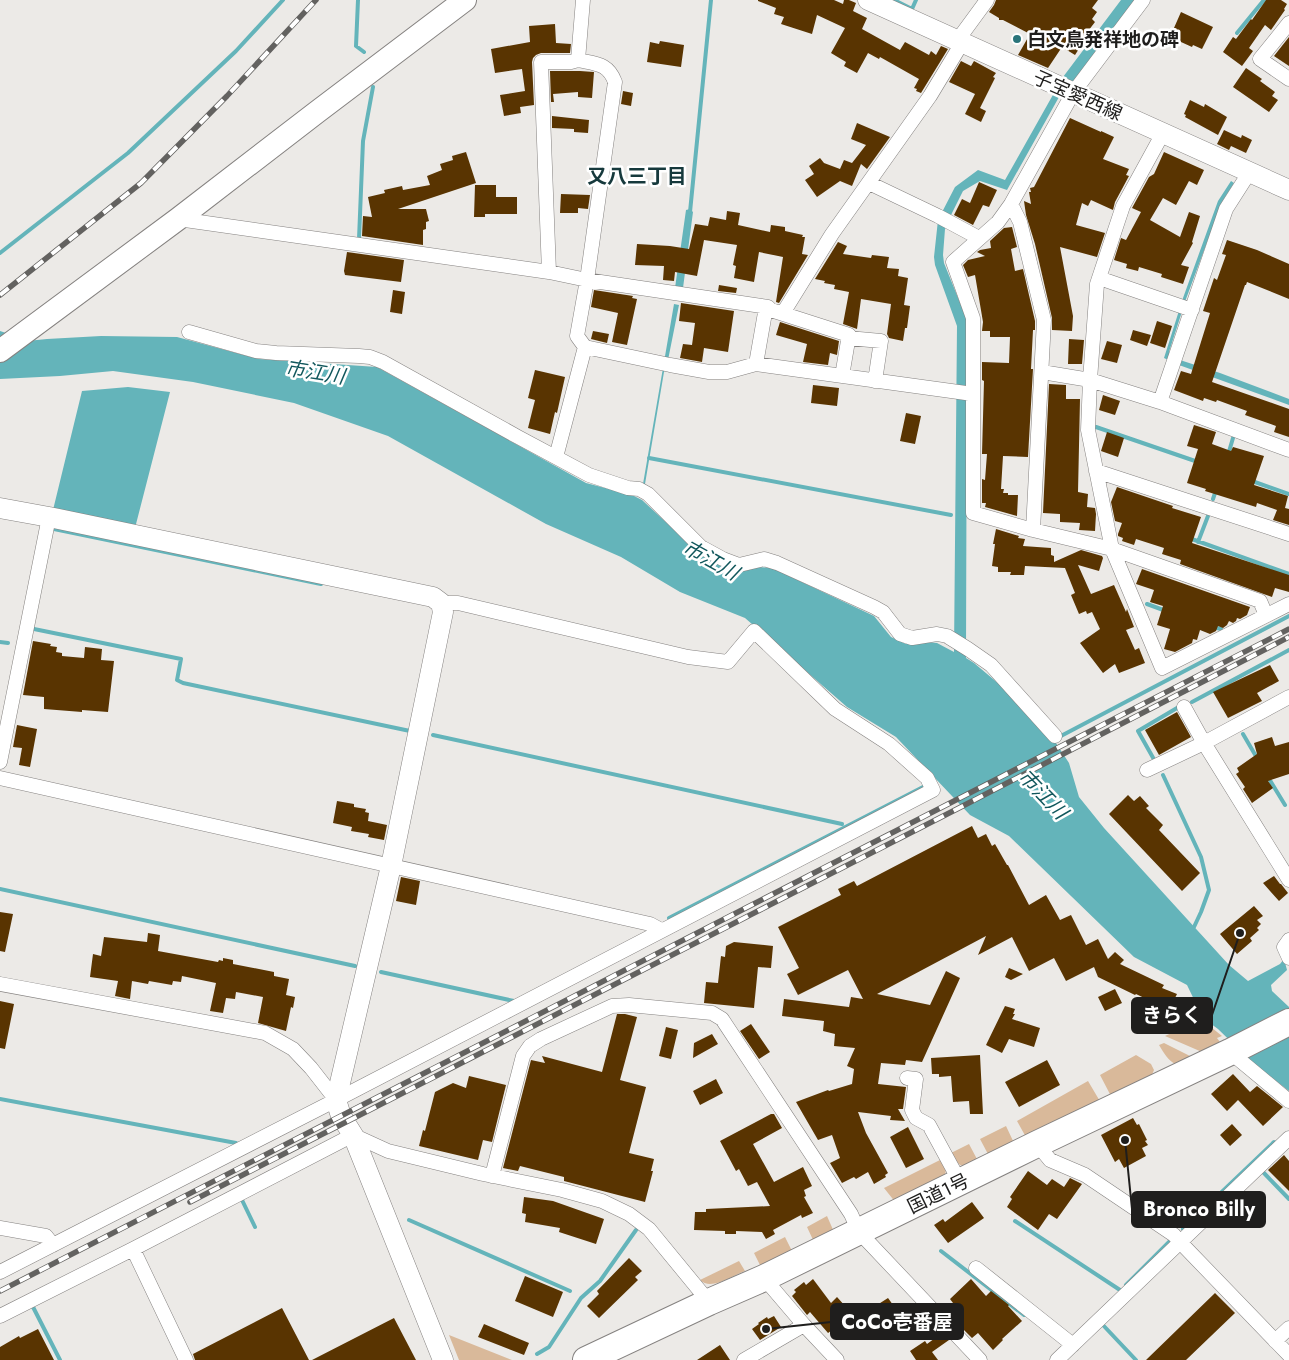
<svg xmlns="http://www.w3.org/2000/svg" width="1289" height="1360" viewBox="0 0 1289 1360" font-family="Jost,'Noto Sans JP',sans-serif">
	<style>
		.green { fill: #d9b99a }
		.water { fill: #64b4ba }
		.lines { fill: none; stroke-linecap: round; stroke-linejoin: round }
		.stream { stroke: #64b4ba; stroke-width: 4 }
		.building { fill: #593401 }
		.street-casing { stroke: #858280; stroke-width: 15 }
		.secondary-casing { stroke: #858280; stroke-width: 21 }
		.primary-casing { stroke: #858280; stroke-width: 24 }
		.highway-casing { stroke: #858280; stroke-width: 28 }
		.street { stroke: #fff; stroke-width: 14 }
		.secondary { stroke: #fff; stroke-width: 20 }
		.primary { stroke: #fff; stroke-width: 22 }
		.highway { stroke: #fff; stroke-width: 26 }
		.rail-casing { stroke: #636260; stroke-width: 5.5 }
		.rail { stroke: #fff; stroke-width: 4; stroke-dasharray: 11; stroke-linecap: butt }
		.poi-dot { fill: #2a747a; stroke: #fff; stroke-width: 2 }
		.labels { text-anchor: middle; stroke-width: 5; stroke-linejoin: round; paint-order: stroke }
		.poi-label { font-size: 19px; font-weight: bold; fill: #1f1e1d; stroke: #fff; text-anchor: start }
		.street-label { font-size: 19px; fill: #1f1e1d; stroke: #fff }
		.neighbourhood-label { font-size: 20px; font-weight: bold; fill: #16393c; stroke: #fff }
		.water-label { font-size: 20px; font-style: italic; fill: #11575c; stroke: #fff }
		.leader { fill: none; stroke: #1f1e1d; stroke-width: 2 }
		.callout-dot { fill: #1f1e1d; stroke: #fff; stroke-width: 2 }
		.callout { fill: #1f1e1d; stroke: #1f1e1d; stroke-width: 2 }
		.callout-label { font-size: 20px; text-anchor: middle; font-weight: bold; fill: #fff }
	</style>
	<rect width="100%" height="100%" fill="#eceae7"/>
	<path class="green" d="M1201 1019 1222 1036 1217 1038 1220 1042 1202 1052 1165 1036Z
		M1164 1043 1194 1058 1177 1065C1168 1061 1164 1053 1159 1045Z
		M1136 1055 1151 1064 1154 1070 1151 1077 1112 1098 1100 1075Z
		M1088 1081 1101 1103 1027 1139 1017 1121Z
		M1006 1126 1014 1143 989 1156 980 1139Z
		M969 1144 978 1161C963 1169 959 1168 951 1153Z
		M942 1159C946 1166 947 1170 944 1177L896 1203 884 1188Z
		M827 1216 834 1232 814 1242 807 1227Z
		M785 1237 792 1251 760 1265 754 1253Z
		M739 1261 745 1271C732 1276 711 1291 700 1280Z
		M449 1335 512 1360H459Z"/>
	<path class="water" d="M1121 0H1137L1076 81 1070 84 1059 97 1007 190 980 181 963 191 952 213 945 229 943 255 944 263 967 320 966 658 974 663 1005 689 1054 740 1069 763 1079 797 1104 828 1229 965 1248 981 1280 964 1284 959 1287 970 1271 985 1272 991 1289 1007V1091L1254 1064 1218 1029 1203 1018 1187 985 1134 957 1009 836 970 815 896 737 847 707 745 618 680 592 621 557 546 524 388 436 294 403 193 382 113 371 60 376 0 379V331L6 333 7 343 47 339 101 336 177 337 259 359 377 367 586 483 632 495 642 500 696 550 759 567 772 568 874 616 891 637 906 644 927 642 937 643 954 652 957 326 935 265 934 257 938 220 955 187 978 170 1005 180 1063 77Z
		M1231 181 1234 183 1222 202 1186 299 1169 352 1183 361 1220 373 1289 399V405L1179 365 1164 358 1183 298 1218 201Z
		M690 209 693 212 683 288H675L686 210Z
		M674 304 679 305 668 360 664 372 645 484H643Z
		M128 387 170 392 135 528 53 510 82 391Z"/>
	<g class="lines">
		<path class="stream" d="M358 0 356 46 364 52
			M894 0 912 9 916 0
			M1237 33 1264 0
			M690 212 711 0
			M359 239 363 141 373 87
			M0 253 128 153 236 51 283 0
			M1096 427 1198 462
			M1228 455 1233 438
			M649 458 951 515
			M1252 481 1289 494
			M1213 499 1216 490
			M54 529 321 584
			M1189 538 1289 574
			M1198 542 1208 516
			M1147 604 1166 611
			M1213 627 1221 629
			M34 629 181 659 177 680 183 683 410 731
			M0 642 8 643
			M1192 702 1289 650
			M1243 734 1257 758
			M433 735 842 824
			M1059 737 1289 616
			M1156 763 1138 731 1177 708
			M1163 775 1201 857 1209 890 1201 912 1194 927
			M1268 777 1285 805
			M0 889 355 966
			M669 918 925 786
			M381 972 514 1001
			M0 1099 236 1143
			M1263 1172 1289 1199
			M242 1200 255 1227
			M409 1220 570 1291
			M1015 1221 1120 1290
			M1183 1229 1274 1142
			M941 1251 1024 1315
			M1126 1285 1171 1240
			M32 1305 60 1360
			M1102 1324 1136 1360
			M537 1354 549 1347 581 1298 600 1281 636 1230"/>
	</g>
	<path class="building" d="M758 0H834L843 4 844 0H849L856 3 853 11 867 18 862 29 900 50 905 42 929 55 931 51 936 55 941 46 948 49 921 93 916 91 917 89 914 88 919 79 880 57 879 59 868 53 857 73 844 66 846 62 831 53 845 28 817 15 812 34 781 24 784 17 774 14 776 8 758 1Z
		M996 0H1098L1092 8 1097 12 1092 19 1095 22 1082 39 1084 41 1075 55 1062 47 1048 68 1018 55 1030 34 1003 20H999V18L989 12 994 5Z
		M1266 0H1281L1287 4 1284 9 1285 10 1271 30 1265 25 1249 48 1253 51 1242 66 1223 52 1233 37 1236 39 1251 19 1252 20Z
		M1181 12 1213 27 1202 49 1193 45 1192 47 1170 37Z
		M555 24 556 43 571 44 570 53H541L536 55 533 58 532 62 534 105 520 107 521 113 504 116 500 95 525 91 522 69 495 73 491 49 530 42 529 26Z
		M1289 37V66L1274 56Z
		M660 41 684 45 681 67 647 62 650 42 659 44Z
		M961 61 971 66 974 61 996 73 993 77 995 78 980 108 986 111 981 122 965 114 975 94 949 82Z
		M1246 68 1262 79 1260 81 1275 92 1272 96 1278 100 1269 112 1233 87Z
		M550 71H580L594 72 592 98 578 97V92L553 94 554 102H551Z
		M623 91 633 93 631 106 621 104Z
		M1190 100 1204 107 1205 104 1227 117 1218 135 1185 117 1186 115 1184 114Z
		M552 116 589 120 588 133 574 132V129L552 128Z
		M1070 118 1101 132V131L1114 137 1103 159 1129 169 1126 175 1129 176 1115 202 1113 210 1091 200 1088 206 1082 203 1076 225 1105 233 1097 257 1060 247 1073 316 1072 331 1052 330V318L1035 244 1026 215 1024 201 1031 204 1029 192H1031L1030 188 1034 187Z
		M857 123 890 137 867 169 861 164 852 186 840 181 817 197 805 180 814 174 809 166 820 158 824 163 840 169 844 160 852 163 866 145 851 139Z
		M1224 130 1241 138 1242 135 1252 140 1246 153 1231 146 1229 150 1217 144Z
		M466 152 476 183 398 209H426L429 221 426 222V229L423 230V245L362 236 363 216 372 217 368 197 385 193 384 190 402 186 403 190 430 185 427 176 442 170 440 164 453 160 452 156Z
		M1164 152 1204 170 1197 185 1189 181 1176 205 1163 198 1150 220 1180 237 1189 212 1200 216 1192 242 1193 243 1181 265 1189 267 1183 284 1161 277 1162 274 1139 267 1138 271 1126 268 1127 264 1114 260 1121 238 1126 240 1141 212 1132 208 1149 177 1154 174Z
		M979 182 997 190 989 207 983 205 973 225 954 215 962 199 970 203Z
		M475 185H496V197H517V214H485V217H474Z
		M561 194 590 195 588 209 578 208V213H560Z
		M727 211 740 213 738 225 770 232 771 225 785 227V231L803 235 802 237H805L802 254 808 255 779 303 776 302 783 257 759 252 754 282 734 278 736 266 733 265 737 245 704 240 697 276 675 272 674 281 663 280 664 266 635 265 637 244 670 246 689 249 695 224 708 226 710 217 726 220Z
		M1012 227 1017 247 1011 249 1015 271 1023 269 1035 321V330H1033L1031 369H1033L1028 457 1003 456 1001 489H1004L1003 493H1008V495H1018L1017 516 985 507 986 503H982V479L985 480 987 454H982L984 381 982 380V362L1009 363 1010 337H990V331H982L983 322 975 275 968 277 963 265 968 260 985 256 977 252 980 250 991 248 990 241 1004 228Z
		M1227 240 1257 250 1289 264V299L1247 282 1246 285H1245L1212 382 1289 409V437L1274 432 1276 426 1245 415 1247 411 1217 400 1216 402 1204 398 1203 401 1174 390 1181 371 1191 374 1210 313 1203 311 1214 278 1217 280 1226 255 1222 254Z
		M838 242 847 246 843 254 871 258 872 255 889 257 887 268 899 269 898 276 908 278 904 305 910 306 907 328H905L903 341 889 338 887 334 891 304 861 299 857 329 843 324 849 292 834 289 835 285 824 283 825 281 815 279Z
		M347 252 404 260 401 282 345 275 344 271Z
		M719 285 737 288 736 293 718 291Z
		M393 290 405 292 402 314 390 312Z
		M594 290 633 296 632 298 637 299 627 345 612 342 618 313 591 307Z
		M681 303 734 311 728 352 704 348 702 362 680 358 683 344 692 345 695 323 679 321Z
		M1157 321 1172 326 1165 348 1150 343Z
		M780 322 839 341 837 355 830 353 828 365 803 362 807 344 776 335Z
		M1133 330 1151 335 1147 346 1130 340Z
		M593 331 609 334 607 343 591 339Z
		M1069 339 1084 340 1082 364H1068Z
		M1107 341 1122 345 1117 363 1101 359Z
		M535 370 565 377 557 413 555 412 550 434 528 428 535 400 528 398Z
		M1049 384 1066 385V399H1080L1078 492 1088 494 1087 507 1095 508 1096 514 1095 531 1079 530 1080 523 1060 522V514L1043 513Z
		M813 385 839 388 837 406 811 403Z
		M1103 395 1120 401 1115 415 1099 410Z
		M906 413 921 416 915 444 900 441Z
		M1194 425 1216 432 1212 444 1231 451 1233 447 1264 456 1254 485 1288 496 1285 508 1289 509V525L1273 520 1277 510 1257 503 1256 507 1205 491 1206 489 1187 483 1198 449 1187 446Z
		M1107 432 1124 438 1118 457 1101 451Z
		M1117 487 1173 506 1172 508 1201 517 1192 543 1289 575V592L1275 588 1272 597 1180 564 1181 560 1162 554 1164 548 1136 539 1134 545 1122 541 1123 538 1118 536V534L1122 523 1115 521 1111 502Z
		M996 529 1019 536 1018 538 1025 539 1023 546 1051 548V555L1054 556V562L1081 550 1102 556 1103 558 1099 571 1078 565 1091 594 1114 585 1126 612 1127 609 1134 627 1126 630 1135 650 1139 648 1145 663 1119 673 1115 664 1103 673 1080 643 1100 629 1092 612 1087 614 1086 611 1079 614 1071 595 1075 593 1065 568 1025 566 1024 575H1010L1011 572H998V567L992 566 995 544H993Z
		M1142 569 1250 607 1247 615 1240 619 1237 618 1236 621 1233 623 1229 621 1227 625 1223 628 1218 626 1216 631 1210 634 1200 630 1197 640 1193 639 1192 643 1175 652 1164 649 1170 629 1157 625 1163 606 1150 602 1154 590 1136 584Z
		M33 641 51 644 50 646 57 647 56 652 62 653V656L84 658 85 647 102 649 101 660 114 661 108 712 82 710V712L44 709V697L23 695Z
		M1270 665 1279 681 1257 693 1262 701 1228 718 1213 692Z
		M1177 712 1191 737 1159 755 1145 730Z
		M17 725 37 729 30 767 19 765 22 748 13 747Z
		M1272 737 1275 746 1289 742V774L1268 781 1273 788 1252 803 1243 789 1245 787 1236 774 1239 772 1237 768 1257 754 1254 743Z
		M1128 795 1134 801 1140 796 1149 806 1146 808 1163 825 1159 830 1200 873 1182 891 1109 814Z
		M337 801 354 804V807L366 809 365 812 369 813 368 821 387 825 384 840 368 837 369 834 351 831 352 827 333 823Z
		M972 826 978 838 986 834 992 846 995 844 1007 865H1008L1029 905 1046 895 1060 920 1071 915 1086 945 1098 939 1108 959 1115 952 1124 960 1120 964 1164 985 1162 988 1177 994 1169 1010 1136 994 1135 995 1098 977 1094 967 1066 981 1054 958 1029 971 1012 937 978 955 986 936 877 994 930 1005 946 971 960 978 922 1062 906 1060 905 1065 881 1063 878 1084 906 1087 903 1109H898L905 1121 890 1120 891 1116 858 1112 866 1133 888 1173 885 1175 886 1177 874 1184 868 1172 856 1179 854 1177 842 1183 830 1163 840 1158 832 1135 818 1140 796 1102 828 1090 829 1091 852 1084 854 1069 847 1066 855 1048 834 1046 835 1034 823 1031 824 1021 782 1016 784 999 849 1007 851 997 863 999 848 970 798 995 787 974 799 968 778 927 841 895 838 889 854 881 857 886Z
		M1274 876 1280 884H1281L1288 893 1279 901 1263 883Z
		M401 877 420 881 416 905 396 901Z
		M1254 906 1263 916 1257 920 1261 924 1257 928 1259 930 1250 938 1252 941 1237 954 1220 934Z
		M0 912 13 914 5 952 0 951Z
		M148 933 160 935 158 951 218 962 219 960 223 961V958L233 960V964L274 972V976L289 979 286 995 295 997 293 1008 291 1007 286 1031 258 1023 263 997 236 992 235 999 226 998 223 1013 210 1011 216 983 182 976 181 982 173 981 172 985 149 981 148 984 132 981 130 999 115 996 118 981 90 977 93 954 101 956 104 937 147 942Z
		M734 942 773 946 771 968 758 967 754 1008 704 1003 706 982 718 983 721 956 725 957 726 946Z
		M1009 968 1023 974 1011 980 1005 977Z
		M1115 989 1122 1003 1105 1011 1098 997Z
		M0 1001 14 1004 5 1049 0 1048Z
		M1005 1006 1015 1009 1013 1014H1015L1012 1019 1040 1028 1034 1047 1009 1039 1002 1053 986 1045Z
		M617 1014H625L637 1017 620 1080 646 1087 629 1153 654 1159 651 1171H653L645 1202 564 1181V1177L520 1166 518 1171 503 1168 531 1060 545 1063 542 1056 602 1072Z
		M751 1024 770 1052 759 1059 740 1031Z
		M666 1027 678 1030 671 1059 659 1056Z
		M712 1034 718 1044 693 1058 694 1043Z
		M980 1055 983 1114H970L969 1101 953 1102 951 1076 939 1077V1074H932L931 1058Z
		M1047 1060 1060 1085 1019 1107 1005 1082Z
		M1233 1074 1250 1092 1257 1086 1283 1107 1263 1126 1238 1100 1227 1111 1211 1094Z
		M469 1076 506 1085 492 1142 483 1140 478 1160 419 1146 423 1130 425 1131 435 1092 453 1083 466 1088Z
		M716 1079 723 1093 700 1105 693 1091Z
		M771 1114H774L782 1128 753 1144 774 1182 803 1167 812 1186 804 1190 806 1196 804 1197 813 1213 802 1218 801 1215 773 1230 775 1234 766 1239 762 1232 736 1231V1234H725V1231L694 1230 695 1212H706V1209L770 1206 757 1182 748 1186 739 1169 736 1171 720 1141Z
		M1133 1118 1137 1125 1139 1124 1147 1140 1145 1141 1148 1145 1142 1148 1146 1156 1124 1168 1119 1159 1115 1162 1101 1135Z
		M1232 1124 1242 1135 1230 1146 1220 1135Z
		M908 1127 924 1159 906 1168 890 1137Z
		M1284 1155 1289 1161V1191L1268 1170Z
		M1028 1171 1047 1185 1052 1179 1064 1187 1070 1178 1082 1184 1057 1219 1049 1214 1038 1230 1007 1207 1012 1199 1010 1197Z
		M524 1197 553 1201 604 1219 596 1244 559 1232 560 1228 525 1222 526 1214 522 1213Z
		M972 1202 984 1218 948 1243 934 1225 943 1219 945 1222Z
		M629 1258 642 1271 635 1277 638 1280 599 1318 587 1306 599 1294 597 1291Z
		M525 1276 563 1292 553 1317 515 1301Z
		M813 1279 831 1303 837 1297 863 1326 846 1340 835 1328 828 1333 810 1312 807 1315 792 1296 796 1292 794 1290 804 1282 806 1285Z
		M971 1279 986 1296 991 1291 1009 1305 1008 1306 1022 1321 1002 1339 1003 1340 993 1350 978 1333 972 1338 957 1323 962 1318 951 1305 953 1303 950 1299Z
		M1215 1293 1235 1313 1186 1360H1146Z
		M888 1298 901 1316 882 1329 878 1324 872 1328 865 1318 879 1308 877 1305Z
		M282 1308 309 1360H195L193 1354Z
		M774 1316 781 1327 760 1340 752 1329 759 1324 758 1323 767 1317 768 1319Z
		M394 1318 416 1360H312Z
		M484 1324 529 1343 524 1355 478 1337Z
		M38 1329 54 1360H0V1347L19 1336 20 1338Z
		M942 1333 949 1340 932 1352 938 1360H916L910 1351 925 1341 927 1344Z
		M720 1345 730 1360H697Z"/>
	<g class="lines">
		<defs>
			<path id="street" d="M583 0 578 60C596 64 608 63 615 82L587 280 577 336 585 347 670 365 709 372H727L756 364 973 394
				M1143 0 1073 93 1011 204 998 222 953 262 973 318V513L1033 530 1112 549 1260 601 1266 615
				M1289 23 1260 59 1289 79
				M957 41 987 0
				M1163 133 1123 206 1097 284 1090 380 1088 430 1112 549 1162 668 1289 604
				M869 183 938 216 979 238
				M1011 204 1020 222 1044 320 1033 530
				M178 219 549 272 587 280 768 307 771 310 849 335 842 376
				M549 272 541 62H571L578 60
				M1099 278 1192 310
				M783 313 832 234 930 96 962 43
				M189 332 256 351 276 353 359 356 370 357 383 362 518 437 589 475 628 488 639 489 648 494 701 547 723 559 739 565 764 559 777 563 874 607 883 612 900 634 912 638 937 634 947 636 968 649 991 665 1055 736
				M848 338 881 341 875 381
				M756 364 766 307
				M1042 372 1090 380 1160 402 1289 450
				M1160 402 1226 209 1249 173
				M556 457 585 347
				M1096 471 1289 534
				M1289 697 1204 743 1289 880
				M0 762 49 517
				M1147 770 1204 743 1184 707
				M0 778 650 924 661 930
				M1289 940 1284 947 1289 958
				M0 984 265 1033 293 1049 311 1068 336 1100
				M1230 1052 1289 1101
				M907 1078 916 1079 912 1110 916 1118 929 1125 960 1182
				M1037 1144 1050 1160 1085 1175 1174 1235 1180 1242 1289 1355
				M492 1176 523 1056 530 1046 541 1039 612 1006 629 1005 712 1013 722 1019 851 1214 859 1232 980 1360
				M0 1228 46 1236 53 1245
				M133 1249 186 1360
				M976 1268 1073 1345
				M0 1272 336 1100 933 790 927 778 889 744 835 709 754 631 728 662 688 657 458 603H441
				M764 1278 804 1325 837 1360
				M0 1316 133 1249 353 1135 388 1151 483 1174 562 1190 602 1201 629 1214 649 1229 709 1302
				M1275 1341 1289 1328
				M744 1360 804 1325
				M1057 1360 1289 1138"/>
			<path id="secondary" d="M868 0 1289 190
				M0 508 49 517 433 597 441 603 443 612 391 866 336 1100 341 1116 353 1135 443 1360"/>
			<path id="primary" d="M0 351 178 219 317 112 465 0"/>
			<path id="highway" d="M586 1360 709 1302 764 1278 1037 1144 1230 1052 1289 1022"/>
		</defs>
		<use href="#street" class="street-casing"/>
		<use href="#secondary" class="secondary-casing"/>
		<use href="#primary" class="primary-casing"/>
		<use href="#highway" class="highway-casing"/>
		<use href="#street" class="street"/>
		<use href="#secondary" class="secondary"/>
		<use href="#primary" class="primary"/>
		<use href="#highway" class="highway"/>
		<defs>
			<path id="rail" d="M0 295 141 183 227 96 316 0
				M190 1202 957 809 1289 637
				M0 1291 1289 629"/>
		</defs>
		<use href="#rail" class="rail-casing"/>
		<use href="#rail" class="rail"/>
	</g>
	<circle class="poi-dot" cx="1017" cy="39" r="5"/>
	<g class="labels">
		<g class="poi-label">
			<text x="1027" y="46">白文鳥発祥地の碑</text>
		</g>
		<g class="street-label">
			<text transform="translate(1078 95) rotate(24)" y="7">子宝愛西線</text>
			<text transform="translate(938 1193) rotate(-26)" y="7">国道1号</text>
		</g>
		<g class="neighbourhood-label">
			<text x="637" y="183">又八三丁目</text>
		</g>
		<g class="water-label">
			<text transform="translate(315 372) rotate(9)" y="7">市江川</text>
			<text transform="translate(711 560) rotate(29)" y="7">市江川</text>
			<text transform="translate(1043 794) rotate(46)" y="7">市江川</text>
		</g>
	</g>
	<path class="leader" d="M1240 933L1212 1015M1125 1140L1132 1209M766 1329L831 1322"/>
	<g class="callout-dot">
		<circle cx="1240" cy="933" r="5"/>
		<circle cx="1125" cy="1140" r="5"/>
		<circle cx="766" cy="1329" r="5"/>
	</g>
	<g class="callout">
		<rect x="1132" y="998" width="80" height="35" rx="5"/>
		<rect x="1132" y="1192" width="133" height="35" rx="5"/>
		<rect x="831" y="1304" width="132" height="35" rx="5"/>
	</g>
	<g class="callout-label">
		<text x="1172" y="1022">きらく</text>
		<text x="1199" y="1216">Bronco Billy</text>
		<text x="897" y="1329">CoCo壱番屋</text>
	</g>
</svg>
